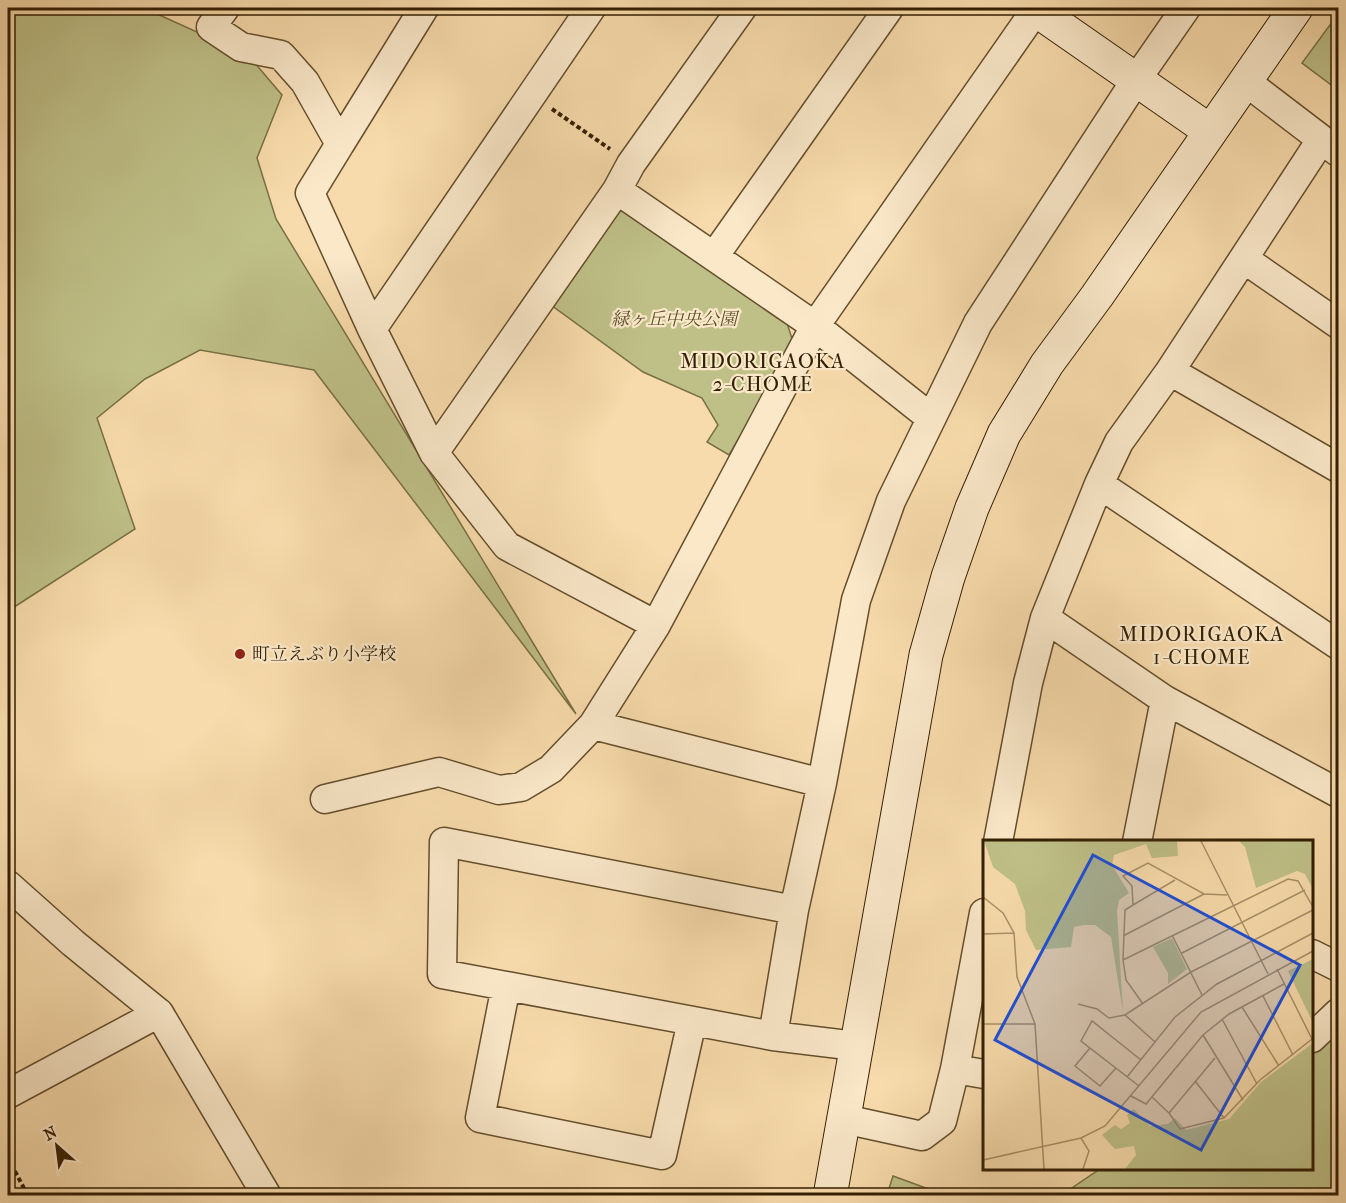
<svg xmlns="http://www.w3.org/2000/svg" width="1346" height="1203" viewBox="0 0 1346 1203" font-family="'IM FELL French Canon','Noto Serif JP',serif">
	<style>
		.green { fill: #bfc088; stroke: #797045; stroke-width: 1.5 }
		.lines { fill: none; stroke-linecap: round; stroke-linejoin: round }
		.street-casing { stroke: #644e2c; stroke-width: 31 }
		.secondary-casing { stroke: #331f02; stroke-width: 35 }
		.path { stroke: #331f02; stroke-width: 4; stroke-dasharray: 4.5 3; stroke-linecap: butt }
		.street { stroke: #fae8c9; stroke-width: 28 }
		.secondary { stroke: #fae8c9; stroke-width: 33 }
		.poi-dot { fill: #8f2418; stroke: #fae8c9; stroke-width: 2 }
		.labels { text-anchor: middle; stroke-width: 4.5; stroke-linejoin: round; paint-order: stroke }
		.park-label { font-size: 18px; font-style: italic; fill: #5d4f2a; stroke: #fae8c9 }
		.poi-label { font-size: 18px; fill: #331f02; stroke: #fae8c9; text-anchor: start }
		.neighbourhood-label { font-size: 20px; letter-spacing: 1.5px; fill: #331f02; stroke: #fae8c9 }
		.inset-road { fill: none; stroke: #a99068; stroke-width: 1.5 }
		.view { fill: #1d4ed8; fill-opacity: 0.15; stroke: #1d4ed8; stroke-width: 3 }
		.inset-edge { fill: none; stroke: #331f02; stroke-width: 3 }
	</style>
	<rect width="100%" height="100%" fill="#f8dbac"/>
	<filter id="stains"><feTurbulence type="fractalNoise" baseFrequency=".00333" numOctaves="4"/><feColorMatrix values="0 0 0 0 .2 0 0 0 0 .09 0 0 0 0 .02 0 0 0 .5 -.17"/></filter>
	<radialGradient id="worn" r=".72"><stop offset=".6" stop-color="#630" stop-opacity="0"/><stop offset="1" stop-color="#630" stop-opacity=".3"/></radialGradient>
	<path class="green" d="M8 8H144L248 55 282 95 257 158 276 219 576 714 314 370 200 350 145 379 97 418 135 529 8 611Z
		M1338 14V90L1302 63Z
		M625 210 787 323 794 345 729 455 707 442 718 425 702 398 643 372 551 305 612 213Z
		M1338 1029V1195L1060 1196 1100 1169 1312 1168V1053Z
		M893 1176 945 1195H887Z"/>
	<g class="lines">
		<defs>
			<path id="street" d="M225 8 211 27 241 47 281 55 305 82 340 144 310 193 372 329 434 453 507 546 656 625
				M1245 81 1338 152
				M340 144 424 8
				M617 190 815 326 931 418
				M715 255 889 8
				M1244 259 1338 324
				M372 329 591 8
				M1170 371 1338 468
				M434 453 617 190 631 164 742 8
				M1099 484 1338 645
				M1045 618 1165 700 1338 793
				M593 725 822 783 856 600 891 501 978 323 1136 80 1186 8
				M325 799 439 772 499 790 521 787 551 769 593 725 656 625 815 326 1037 8
				M998 842 1028 683 1045 618 1099 484 1119 442 1170 371 1321 140
				M1137 842 1165 700
				M8 885 73 943 159 1013 267 1196
				M794 910 444 842 442 974 773 1036 856 1046
				M1312 954 1338 967
				M506 986 480 1118 662 1155 692 1021
				M773 1036 794 910 822 783
				M1312 1038 1338 1013
				M955 1069 984 1074
				M8 1094 159 1013
				M844 1119 922 1136 942 1121 955 1069 984 913"/>
			<path id="secondary" d="M1033 8 1210 131
				M830 1196 926 655 948 577 972 508 1004 434 1047 364 1097 296 1296 8"/>
		</defs>
		<use href="#street" class="street-casing"/>
		<use href="#secondary" class="secondary-casing"/>
		<path class="path" d="M552 109 610 149
			M8 1158 28 1196"/>
		<use href="#street" class="street"/>
		<use href="#secondary" class="secondary"/>
	</g>
	<circle class="poi-dot" cx="240" cy="654" r="6"/>
	<g class="labels">
		<g class="park-label">
			<text x="674" y="325">緑ヶ丘中央公園</text>
		</g>
		<g class="poi-label">
			<text x="252" y="660">町立えぶり小学校</text>
		</g>
		<g class="neighbourhood-label">
			<text x="763" y="368">MIDORIGAOKA<tspan x="763" dy="23">2-CHOME</tspan></text>
			<text x="1202" y="641">MIDORIGAOKA<tspan x="1202" dy="23">1-CHOME</tspan></text>
		</g>
	</g>
	<g transform="translate(983 840)">
		<rect width="330" height="330" fill="#f8dbac"/>
		<path d="M1 1H194L195 16 169 18 163 4 131 15 129 25 146 53 136 60 134 71 140 172 128 97 112 85H101L91 87 88 107 53 110 43 90 42 71 32 44 10 27ZM256 1H330V49L322 34 314 31 273 48 262 7ZM189 98 204 129 185 144V133L170 107ZM330 119V183L305 131ZM330 203V329H142L153 315 151 306 132 309 119 295 132 285 138 289 147 283 144 275 151 269 167 286 185 284 192 278 203 290 246 279 278 242Z" fill="#bfc088"/>
		<path class="inset-road" d="M218 1 285 134M0 57 20 73 31 93 34 137 52 184 61 329M150 65 192 40M0 94 31 93M189 95 219 155M140 96 221 54M199 113 322 50M140 120 305 39 315 41 330 67M280 156 310 215M95 164 114 169 126 178 142 175 208 132 330 70M160 164 143 140 140 120 142 70 150 65 149 46 140 36 165 23 221 54 244 55M259 167 296 226M142 175 172 202 192 177 234 144 330 93M239 179 274 244M0 184H52M220 195 260 260M107 208 92 226 117 246 133 228M232 218 186 273 197 289 241 278 277 240 329 199 294 129M144 237 172 202M212 241 241 278M156 246 98 201 109 181 158 220M148 256 163 264 220 195 246 174 301 144M169 257 186 273M98 298 106 311 100 329M0 320 98 298 122 286 218 172 330 111"/>
		<path class="view" d="M110 15 317 125 218 310 12 200Z"/>
		<rect width="330" height="330" class="inset-edge"/>
	</g>
	<rect width="1346" height="1203" fill="none" stroke="#f8dbac" stroke-width="30"/>
	<rect x="9" y="9" width="1328" height="1185" fill="none" stroke="#331f02" stroke-width="3"/>
	<rect x="15" y="15" width="1316" height="1173" fill="none" stroke="#331f02" stroke-width="1.5"/>
	<g transform="translate(57 1146) rotate(332)" stroke="#fae8c9" stroke-width="4.5" paint-order="stroke">
	<path d="M0-4.5L10 22L0 15L-10 22Z" fill="#331f02"/>
	<text y="-9" font-size="16" font-weight="bold" text-anchor="middle" fill="#331f02">N</text>
	</g>
	<rect width="100%" height="100%" filter="url(#stains)"/>
	<rect width="100%" height="100%" fill="url(#worn)"/>
</svg>
